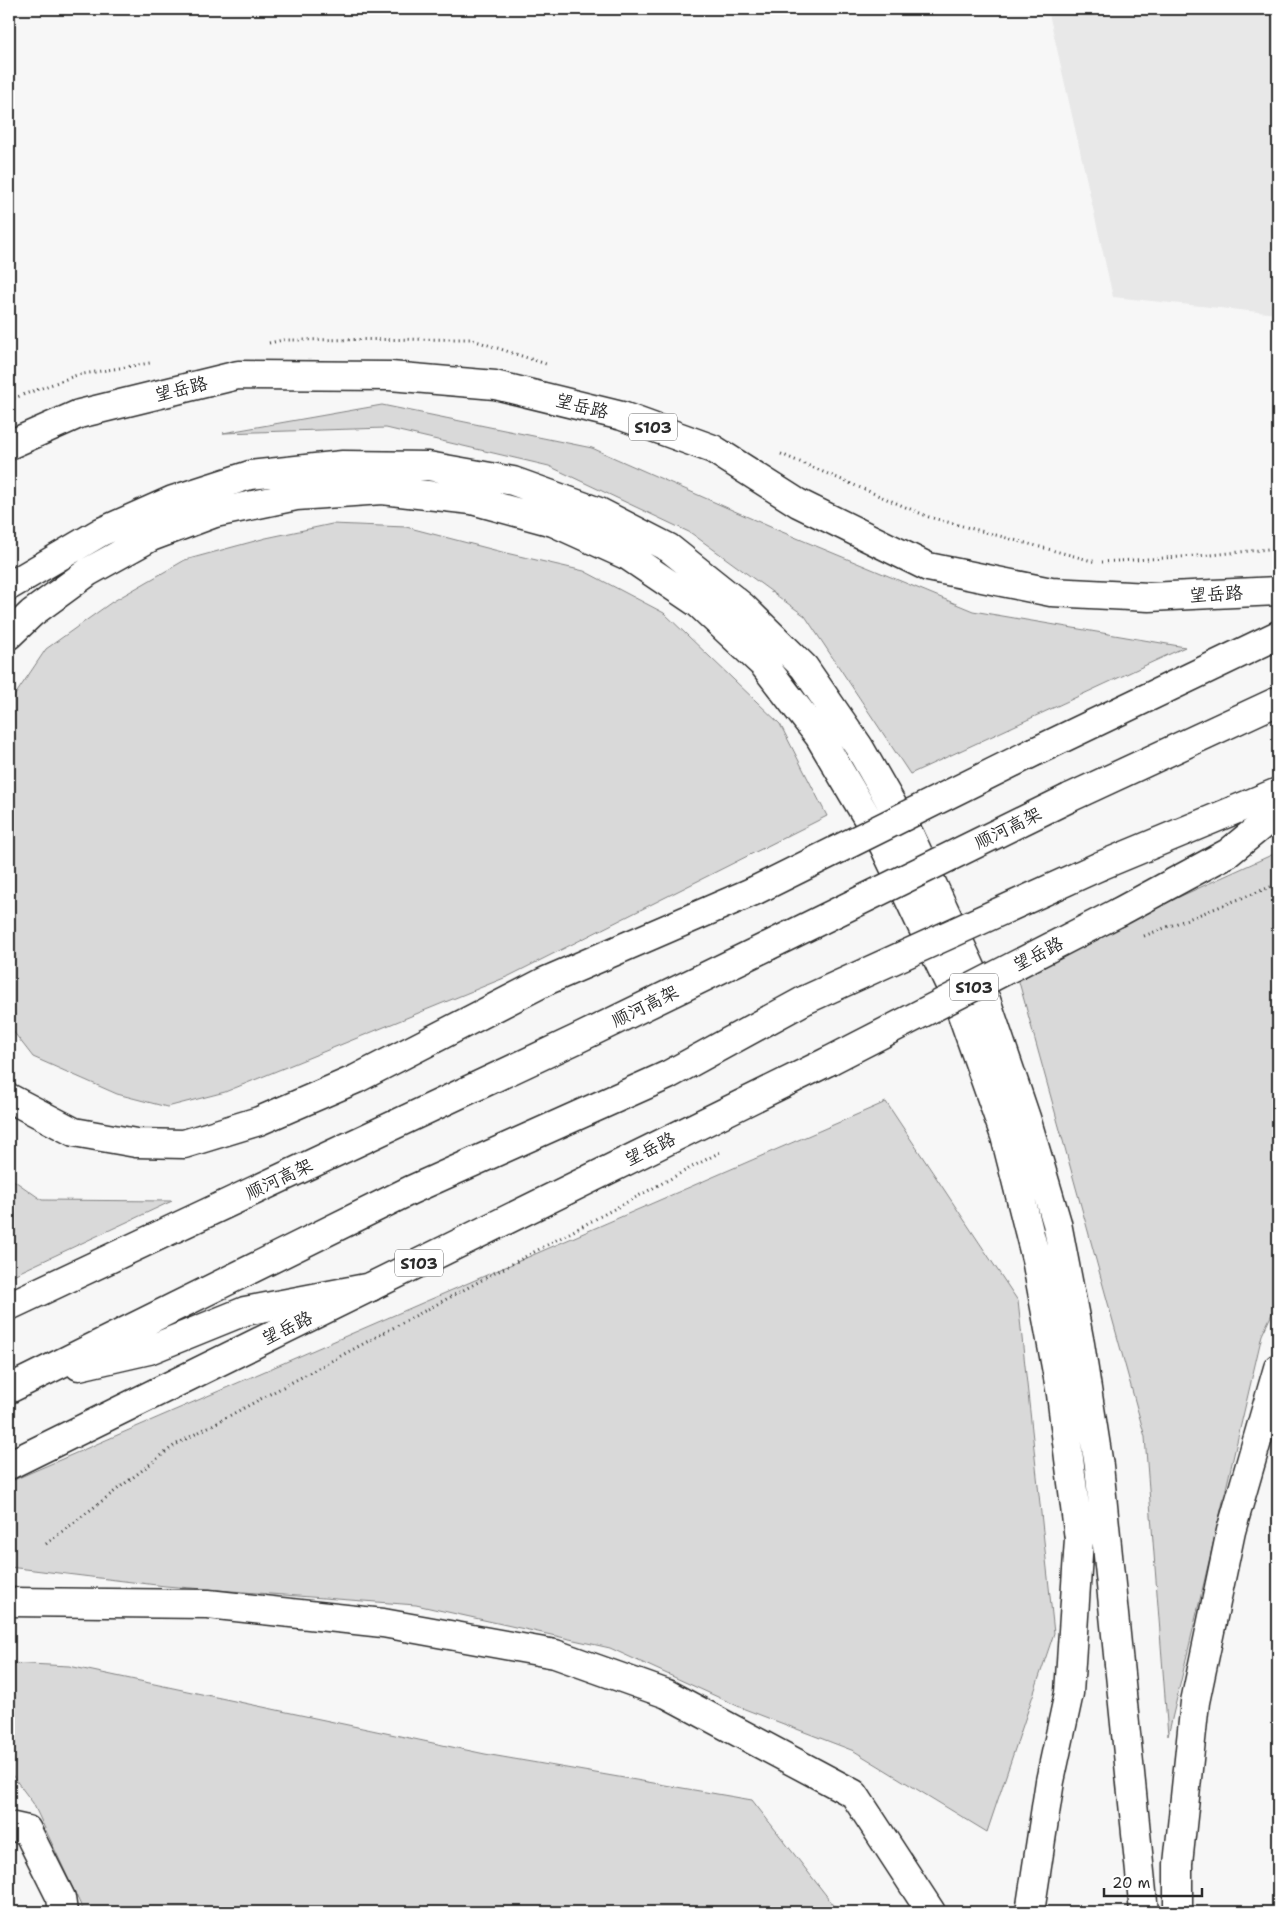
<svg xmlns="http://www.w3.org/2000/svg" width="1287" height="1921" viewBox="0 0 1287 1921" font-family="'Shantell Sans','LXGW WenKai TC',sans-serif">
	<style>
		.built { fill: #e8e8e8 }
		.green { fill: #d9d9d9; stroke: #828282 }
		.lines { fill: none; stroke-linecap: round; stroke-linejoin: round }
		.secondary-casing { stroke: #2b2b2b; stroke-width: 31 }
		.primary-casing { stroke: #2b2b2b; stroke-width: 31 }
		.highway-casing { stroke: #2b2b2b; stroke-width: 31 }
		.path { stroke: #2b2b2b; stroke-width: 3; stroke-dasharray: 1 4; stroke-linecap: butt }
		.secondary { stroke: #fff; stroke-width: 28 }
		.primary { stroke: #fff; stroke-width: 28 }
		.highway { stroke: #fff; stroke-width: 28 }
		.primary-bridge-casing { stroke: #2b2b2b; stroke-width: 31; stroke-linecap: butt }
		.highway-bridge-casing { stroke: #2b2b2b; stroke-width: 31; stroke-linecap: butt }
		.primary-bridge { stroke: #fff; stroke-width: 28 }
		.highway-bridge { stroke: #fff; stroke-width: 28 }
		.labels { text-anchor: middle; stroke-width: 4.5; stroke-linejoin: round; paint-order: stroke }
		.shield { fill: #fff; stroke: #6b6b6b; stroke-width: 1 }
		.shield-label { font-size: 16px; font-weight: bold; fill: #2b2b2b }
		.street-label { font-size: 18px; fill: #2b2b2b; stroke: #fff }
	</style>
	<rect width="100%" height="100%" fill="#f7f7f7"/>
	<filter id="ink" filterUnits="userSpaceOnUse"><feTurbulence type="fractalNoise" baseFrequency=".02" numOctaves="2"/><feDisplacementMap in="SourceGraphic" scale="10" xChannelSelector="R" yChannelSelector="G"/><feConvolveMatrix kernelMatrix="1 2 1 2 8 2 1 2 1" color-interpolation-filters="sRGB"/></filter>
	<g filter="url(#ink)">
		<path class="built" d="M1048 9H1278V314L1113 297Z"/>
		<path class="green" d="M382 405 592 448 775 529 973 611 1185 647 910 774 805 616 691 533 549 466 386 428 223 433Z
			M332 524 406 527 506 553 584 571 664 613 780 724 827 816 509 976 225 1092 167 1107 117 1094 33 1057 9 1026V704L46 649 112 602 185 560 266 538Z
			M1278 852V1301L1262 1335 1168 1736 1145 1437 1016 971Z
			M886 1102 1018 1301 1054 1633 987 1832 854 1751 742 1708 610 1648 416 1605 165 1586 9 1567V1482Z
			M9 1177 42 1200 172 1201 9 1277Z
			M9 1663 69 1666 485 1754 752 1800 836 1908 837 1912H84L33 1803 9 1771Z"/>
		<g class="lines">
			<defs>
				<path id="secondary" d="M9 1826 27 1830 61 1898 63 1912"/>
				<path id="primary" d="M9 445 79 414 238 375 390 376 495 385 622 416 713 449 798 503 928 567 1051 592 1149 597 1278 591
					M1119 912 1228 853 1278 812
					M9 1465 829 1061"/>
				<path id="highway" d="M9 586 101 532 173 500 250 475 343 465 428 466 513 481 599 512 669 548 743 607 804 667 859 747 910 836 986 1000 1026 1118 1057 1223 1080 1344 1099 1466 1144 1912
					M9 635 32 613 88 572 151 537 215 513 296 496 382 490 472 500 553 522 628 556 699 604 764 665 819 736 884 846 957 1000 1005 1136 1036 1259 1061 1394 1079 1539 1069 1693 1050 1781 1030 1912
					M1036 751 1278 635
					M1069 798 1278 701
					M1100 866 1278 792
					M9 1098 74 1132 136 1143 184 1144 259 1121 356 1079 546 981 754 891
					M9 1306 579 1038 768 946
					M79 1366 149 1350 245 1311 371 1287
					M9 1389 411 1190 668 1075 805 1000
					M9 1602 208 1604 383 1623 555 1654 667 1694 854 1794 931 1912
					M1178 1912V1864L1195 1702 1231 1531 1278 1368"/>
			</defs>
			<use href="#secondary" class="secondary-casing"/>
			<use href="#primary" class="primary-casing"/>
			<use href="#highway" class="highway-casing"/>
			<path class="path" d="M269 343 283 340 470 339 546 364
				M9 400 77 375 150 363
				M781 454 929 517 1096 562
				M1102 562 1211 555 1278 548
				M1144 936 1278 884
				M46 1544 175 1445 722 1151"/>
			<use href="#secondary" class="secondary"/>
			<use href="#primary" class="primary"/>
			<use href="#highway" class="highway"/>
			<defs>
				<path id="primary-bridge" d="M829 1061 1119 912"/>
				<path id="highway-bridge" d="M754 891 1036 751
					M768 946 1069 798
					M805 1000 1100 866"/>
			</defs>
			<use href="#primary-bridge" class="primary-bridge-casing"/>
			<use href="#highway-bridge" class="highway-bridge-casing"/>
			<use href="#primary-bridge" class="primary-bridge"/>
			<use href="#highway-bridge" class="highway-bridge"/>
		</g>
	</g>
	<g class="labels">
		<g class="shield">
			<rect x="629" y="413.5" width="48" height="27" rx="4"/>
			<rect x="950" y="973.5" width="48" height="27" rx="4"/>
			<rect x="395" y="1249.5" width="48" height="27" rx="4"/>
		</g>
		<g class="shield-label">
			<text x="653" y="433">S103</text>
			<text x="974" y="993">S103</text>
			<text x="419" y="1269">S103</text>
		</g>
		<g class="street-label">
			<text transform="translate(181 389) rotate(-14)" y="6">望岳路</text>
			<text transform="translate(582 406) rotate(14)" y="6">望岳路</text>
			<text transform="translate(1216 594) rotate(-3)" y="6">望岳路</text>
			<text transform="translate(1008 828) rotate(-26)" y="6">顺河高架</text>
			<text transform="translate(1038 954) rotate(-27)" y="6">望岳路</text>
			<text transform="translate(645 1006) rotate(-26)" y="6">顺河高架</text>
			<text transform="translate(650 1149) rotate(-26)" y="6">望岳路</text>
			<text transform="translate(279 1179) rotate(-25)" y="6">顺河高架</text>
			<text transform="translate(287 1328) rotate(-26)" y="6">望岳路</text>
		</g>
	</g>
	<rect width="1287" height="1921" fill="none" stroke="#fff" stroke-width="30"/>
	<rect x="15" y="15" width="1257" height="1891" fill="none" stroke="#2b2b2b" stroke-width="2" filter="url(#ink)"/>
	<path d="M1104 1888v8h98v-8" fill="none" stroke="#2b2b2b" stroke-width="2.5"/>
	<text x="1112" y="1888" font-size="15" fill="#2b2b2b" stroke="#ffffff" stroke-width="4" paint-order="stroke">20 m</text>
</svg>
